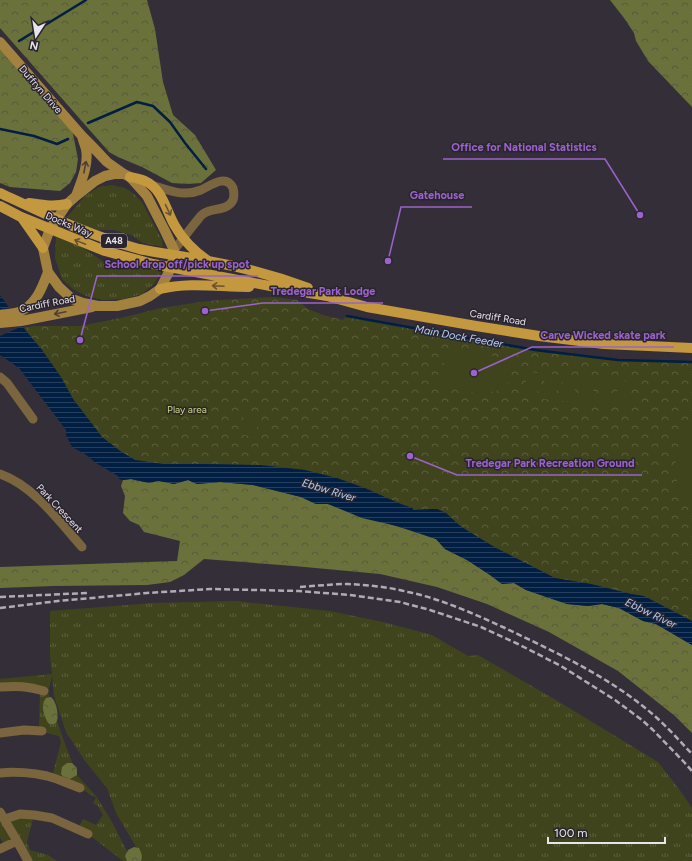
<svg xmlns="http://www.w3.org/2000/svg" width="692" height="861" viewBox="0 0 692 861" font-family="Figtree,sans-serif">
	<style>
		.grass { fill: url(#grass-tufts) }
		.forest { fill: url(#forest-crowns) }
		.park { fill: url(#park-crowns) }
		.pitch { fill: #40441c }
		.water { fill: url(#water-rules) }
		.pier { fill: #342e39 }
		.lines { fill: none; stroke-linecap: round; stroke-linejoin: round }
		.stream { stroke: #001f42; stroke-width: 2.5 }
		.street { stroke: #7a653e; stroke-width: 9 }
		.secondary { stroke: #a38240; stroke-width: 10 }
		.primary { stroke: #c3983f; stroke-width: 10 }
		.rail { stroke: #b0acb4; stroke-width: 2.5; stroke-dasharray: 6 3; stroke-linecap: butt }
		.oneway { stroke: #4e4034 }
		.oneway2 { stroke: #675235 }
		.labels { text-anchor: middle; stroke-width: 3; stroke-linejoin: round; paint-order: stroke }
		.shield { fill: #2a242f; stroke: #afaab3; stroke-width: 1 }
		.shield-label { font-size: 9px; font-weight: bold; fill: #e8e4eb }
		.street-label { font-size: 10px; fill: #e8e4eb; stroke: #2a242f }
		.park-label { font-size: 10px; fill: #ced884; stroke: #2a242f }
		.water-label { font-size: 11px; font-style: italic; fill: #b0d0f7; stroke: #2a242f }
		.leader { fill: none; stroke: #9c63cc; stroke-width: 1.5 }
		.callout-dot { fill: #9c63cc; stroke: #2a242f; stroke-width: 1.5 }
		.callout-label { font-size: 11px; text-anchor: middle; font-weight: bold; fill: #9c63cc; stroke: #2a242f; stroke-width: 3; stroke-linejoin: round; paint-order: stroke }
	</style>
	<defs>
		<pattern id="grass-tufts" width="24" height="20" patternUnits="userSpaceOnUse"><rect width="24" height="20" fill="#40441c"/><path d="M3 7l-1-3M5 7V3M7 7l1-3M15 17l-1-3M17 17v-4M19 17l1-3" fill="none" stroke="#5c5f3d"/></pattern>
		<pattern id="forest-crowns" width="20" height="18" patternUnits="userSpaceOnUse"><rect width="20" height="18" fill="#6b713a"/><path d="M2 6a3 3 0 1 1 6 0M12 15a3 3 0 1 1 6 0" fill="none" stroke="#585a40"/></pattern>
		<pattern id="park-crowns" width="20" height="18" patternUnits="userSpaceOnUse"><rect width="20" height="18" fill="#40441c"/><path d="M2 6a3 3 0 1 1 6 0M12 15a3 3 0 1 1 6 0" fill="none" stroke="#5c5f3d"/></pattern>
		<pattern id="water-rules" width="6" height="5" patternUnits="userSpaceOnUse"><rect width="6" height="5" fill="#001f42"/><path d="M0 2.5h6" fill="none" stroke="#253f5d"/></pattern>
	</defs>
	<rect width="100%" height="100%" fill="#342e39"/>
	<path class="grass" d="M112 185 125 188 134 194 142 202 162 240 163 247 143 243 131 235 114 230H93L67 217 85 196 99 187Z
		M56 237 82 247 104 262 116 268H148L161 272 154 284 142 294 124 299 103 300 86 296 73 289 62 279 55 258Z
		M236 601 330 611 383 622 432 635 468 656 478 655 561 703 658 762 679 789 692 808V861H141L138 850 116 813 107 788 85 761 66 732 54 696 52 676 48 692 62 736 77 775 96 796 111 820 132 861H123L88 834 78 829 83 819 96 825 103 815 98 806 93 803 96 798 80 788 52 778 61 742 59 736 39 731 40 690 0 687V679L52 674 50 656V611L153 603Z
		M0 812 5 819 34 815 27 842 30 850 48 855 57 861H28L17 841 5 847 0 837Z"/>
	<path class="forest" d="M0 0H147L155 29 163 82 173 115 195 135 216 170 201 183 187 184 172 183 142 167 118 157 109 152 0 28Z
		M610 0H692V107L648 61 636 41 634 33 624 18Z
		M0 48 72 129 78 159 76 172 70 183 60 191 10 187 0 183Z
		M131 479 149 483 158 480 174 484 188 480 197 484 220 482 253 485 301 497 316 504H328L436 539 445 549 467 560 490 575 502 584 514 583 526 590 567 604 588 606 602 604 619 608 643 621 656 624 692 645V733L675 716 618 671 549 632 487 604 437 587 380 574 294 566 204 559 184 575 170 582 147 585 53 586 0 588V567L177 561 180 541 144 532 139 525 130 521 123 513 125 496 121 486 123 480Z
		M51 697C53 699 54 700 55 703 58 709 61 730 48 723 44 715 40 706 46 698Z
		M67 763H72L77 768V775L70 779 65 778 61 774 62 767Z
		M134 847 139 848C141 852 143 856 141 861H127L125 856 128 850Z"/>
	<path class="park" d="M273 297 297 300 308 309 323 315 343 320 347 316 535 350 618 360 692 362V621L644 596 631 594 591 584 555 578 496 548 468 531 459 525 446 513 437 509H432L413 510V508L305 470 260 465 205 464H163L135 460 120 451 102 437 73 399 61 377 42 350 24 328 33 326H80L125 317 161 308 200 302 220 300Z"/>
	<path class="pitch" d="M450 348 513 360 510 371 509 380 507 386 500 390 481 394 444 387 438 378V367L444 364 445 355Z
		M527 372 539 373 537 398 524 397Z
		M545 373 558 375 556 400 543 399Z
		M563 375 576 376 574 402 561 401Z
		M582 377 595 378 592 403 580 402Z
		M600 379 612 380 610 405 597 404Z
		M618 380 631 382 629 407 616 406Z
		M247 411 257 412 259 416 256 435 253 436 243 435 241 431 244 413Z
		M692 419V513C674 493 672 461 681 437 683 431 688 424 692 419Z"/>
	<path class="water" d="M0 295 26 331 42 350 61 377 73 399 102 437 120 451 135 460 163 464H205L260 465 305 470 337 478 365 488 403 505 413 508V510L432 509H437L446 513 459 525 468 531 496 548 555 578 591 584 631 594 644 596 692 621V645L656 624 643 621 619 608 602 604 588 606 567 604 526 590 514 583 502 584 490 575 467 560 445 549 436 539 401 527 362 518 328 504H316L301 497 253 485 220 482 197 484 188 480 174 484 158 481 149 483 131 479 123 480 119 479 118 476 96 463 85 454 72 447 66 435V430L19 368 0 355Z"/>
	<path class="pier" d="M12 308 23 326 0 336V309Z"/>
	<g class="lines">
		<path class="stream" d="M19 41 86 0
			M88 123 137 102 153 106 170 122 185 143 206 169
			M0 129 34 136 57 144 68 139
			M347 316 535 350 618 360 692 362"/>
		<path class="street" d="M153 186C164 188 175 194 186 193 191 193 196 192 201 190 210 186 226 173 233 188 234 192 234 197 233 200 227 212 212 207 203 214 200 216 198 220 195 223 188 232 181 241 174 250
			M0 377 7 383 33 419
			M0 474C34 486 59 521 82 547
			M0 687C17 686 28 686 44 691
			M0 733 24 730 42 731
			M0 773C14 771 34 773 47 776 58 779 69 784 80 788
			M0 812 17 841 28 861
			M5 819 20 814 34 815 52 818 88 834
			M0 849 17 841"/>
		<path class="secondary" d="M0 42 82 136 91 145 107 162 124 174
			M114 174H124L130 177 147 196 165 231 174 250V255L171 268 160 289 150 296 140 301 117 306H98L83 303 72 299 59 287 48 272 43 248 50 229 67 204 76 196 95 181 105 176Z
			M76 196C81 182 89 165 86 149 85 145 83 141 82 136
			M0 315C6 314 13 314 19 312 36 305 42 288 48 272
			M0 323 21 321 92 307"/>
		<path class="primary" d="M130 177C135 178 141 179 145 181 163 189 166 211 175 226 183 240 194 251 207 260
			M0 193C45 214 90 236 139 249 162 254 185 256 208 261 242 267 276 276 308 288
			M29 203C43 205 53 207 67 204
			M0 206 21 217 105 251 153 264 286 289 327 296 367 307 476 326 539 336 604 344 692 348
			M22 218 43 248
			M160 289C190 282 219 287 249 287"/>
		<path class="rail" d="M300 587C316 586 332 584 348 584 368 585 389 587 408 592 442 599 474 614 505 628 553 651 603 674 644 707 662 721 677 738 692 754
			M0 597 87 593
			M0 608 58 601 147 593 211 589 299 591 350 595 400 602 430 610 481 627 518 644 561 666 615 700 642 720 653 730 684 762 692 771"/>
	</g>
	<defs><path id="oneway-shaft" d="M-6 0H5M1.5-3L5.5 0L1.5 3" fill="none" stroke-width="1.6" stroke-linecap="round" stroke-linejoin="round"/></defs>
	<g class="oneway">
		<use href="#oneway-shaft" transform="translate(85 167) rotate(-79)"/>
		<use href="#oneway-shaft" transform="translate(60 313) rotate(168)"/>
	</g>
	<g class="oneway2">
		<use href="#oneway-shaft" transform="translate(168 210) rotate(65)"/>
		<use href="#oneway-shaft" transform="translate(80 242) rotate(-158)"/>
		<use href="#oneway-shaft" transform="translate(218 286) rotate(-177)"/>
	</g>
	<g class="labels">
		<rect class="shield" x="101" y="234" width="26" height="14" rx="3"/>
		<g class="shield-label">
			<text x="114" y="244">A48</text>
		</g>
		<g class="street-label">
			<text transform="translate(41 89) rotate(49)" y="4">Duffryn Drive</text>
			<text transform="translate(69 224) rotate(23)" y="4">Docks Way</text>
			<text transform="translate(47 303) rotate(-11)" y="4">Cardiff Road</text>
			<text transform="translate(498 317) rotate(9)" y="4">Cardiff Road</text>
			<text transform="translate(60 508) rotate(47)" y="4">Park Crescent</text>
		</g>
		<g class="park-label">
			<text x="187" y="413">Play area</text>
		</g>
		<g class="water-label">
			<text transform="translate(459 336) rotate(10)" y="4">Main Dock Feeder</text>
			<text transform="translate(329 490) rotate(17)" y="4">Ebbw River</text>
			<text transform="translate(651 613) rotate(26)" y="4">Ebbw River</text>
		</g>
	</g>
	<path class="leader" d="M640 215L605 159H443M388 261L401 207H472M80 340L97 276H258M205 311L263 303H383M474 373L532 347H674M410 456L457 475H642"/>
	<g class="callout-dot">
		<circle cx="640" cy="215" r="4"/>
		<circle cx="388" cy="261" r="4"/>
		<circle cx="80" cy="340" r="4"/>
		<circle cx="205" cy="311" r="4"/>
		<circle cx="474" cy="373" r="4"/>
		<circle cx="410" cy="456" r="4"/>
	</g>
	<g class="callout-label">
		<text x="524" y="151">Office for National Statistics</text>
		<text x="437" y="199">Gatehouse</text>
		<text x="177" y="268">School drop off/pick up spot</text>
		<text x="323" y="295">Tredegar Park Lodge</text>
		<text x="603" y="339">Carve Wicked skate park</text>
		<text x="550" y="467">Tredegar Park Recreation Ground</text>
	</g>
	<g transform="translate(36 36) rotate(192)" stroke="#2a242f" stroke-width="3" paint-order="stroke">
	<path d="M0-3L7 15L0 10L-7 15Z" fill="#e8e4eb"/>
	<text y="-6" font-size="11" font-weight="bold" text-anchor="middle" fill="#e8e4eb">N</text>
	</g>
	<path d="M548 837v6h117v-6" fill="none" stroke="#e8e4eb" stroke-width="2"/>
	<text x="554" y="837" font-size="12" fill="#e8e4eb" stroke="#2a242f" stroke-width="3" paint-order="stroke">100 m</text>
</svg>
